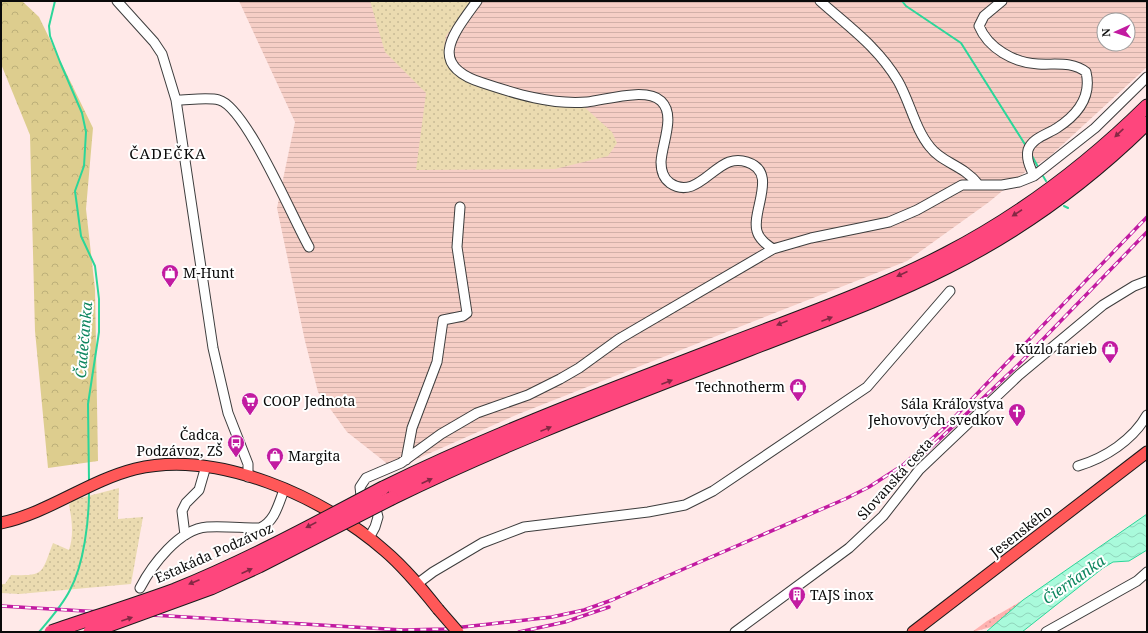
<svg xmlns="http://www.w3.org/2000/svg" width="1148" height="633" viewBox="0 0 1148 633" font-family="'Noto Serif',serif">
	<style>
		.farmland { fill: url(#farmland-rules); fill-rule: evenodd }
		.grass { fill: url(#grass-dots) }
		.forest { fill: url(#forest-crowns) }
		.sand { fill: url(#sand-dots) }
		.water { fill: url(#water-waves); stroke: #2bd699 }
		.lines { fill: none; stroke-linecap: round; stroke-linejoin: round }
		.stream { stroke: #2bd699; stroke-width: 2 }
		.minor-casing { stroke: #3d3d3d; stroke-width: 11 }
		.major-casing { stroke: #1b1b1b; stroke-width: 13 }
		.highway-casing { stroke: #1b1b1b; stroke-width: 15 }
		.minor { stroke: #fff; stroke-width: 9 }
		.major { stroke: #ff5858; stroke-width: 11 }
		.highway { stroke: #fe467d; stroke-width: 13 }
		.rail-casing { stroke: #c21ba1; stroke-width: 3.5 }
		.rail { stroke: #fff; stroke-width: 2; stroke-dasharray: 6; stroke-linecap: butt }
		.major-bridge-casing { stroke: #1b1b1b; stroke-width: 13; stroke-linecap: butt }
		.highway-bridge-casing { stroke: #1b1b1b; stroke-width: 15; stroke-linecap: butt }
		.major-bridge { stroke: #ff5858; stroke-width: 11 }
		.highway-bridge { stroke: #fe467d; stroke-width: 13 }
		.oneway { fill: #842844 }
		.labels { text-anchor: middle; stroke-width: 4; stroke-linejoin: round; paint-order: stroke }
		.poi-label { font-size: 14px; fill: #0a0a0a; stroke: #fff; text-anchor: start }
		.street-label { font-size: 14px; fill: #0a0a0a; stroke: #fff }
		.neighbourhood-label { font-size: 15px; letter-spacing: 1px; fill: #0a0a0a; stroke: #fff }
		.water-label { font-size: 15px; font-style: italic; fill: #0e865f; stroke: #fff }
	</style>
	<defs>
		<pattern id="farmland-rules" width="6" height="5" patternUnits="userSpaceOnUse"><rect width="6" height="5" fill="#f6cec6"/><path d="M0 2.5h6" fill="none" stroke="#d2b0a9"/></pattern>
		<pattern id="grass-dots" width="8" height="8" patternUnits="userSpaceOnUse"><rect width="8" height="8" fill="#ebdbb0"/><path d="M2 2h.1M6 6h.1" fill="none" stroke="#c8bb96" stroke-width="1.8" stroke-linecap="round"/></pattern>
		<pattern id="forest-crowns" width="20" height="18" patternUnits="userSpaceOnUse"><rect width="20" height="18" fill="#ddcd8e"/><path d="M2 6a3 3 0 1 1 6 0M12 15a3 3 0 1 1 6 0" fill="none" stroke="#bcaf79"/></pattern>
		<pattern id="sand-dots" width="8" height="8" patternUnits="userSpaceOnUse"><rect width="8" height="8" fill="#ffb2b0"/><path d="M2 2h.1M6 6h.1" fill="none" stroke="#d99896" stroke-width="1.8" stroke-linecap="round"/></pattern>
		<pattern id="water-waves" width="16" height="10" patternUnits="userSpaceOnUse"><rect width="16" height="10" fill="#a9fadb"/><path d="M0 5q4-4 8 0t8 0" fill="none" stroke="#90d5bb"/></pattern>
	</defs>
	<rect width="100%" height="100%" fill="#ffe9e8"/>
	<path class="farmland" d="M239 1H1147V67L1048 158 1030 168 989 202 907 261 516 415 394 469 347 432 318 392 305 341 277 208 295 122ZM1104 20H1128V44H1104Z"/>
	<path class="grass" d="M370 1H471L446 36 444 49 447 63 460 78 480 85 581 104 612 132 617 143 608 156 555 169 416 170 426 93 385 52Z
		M119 488 118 519 143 517 131 584 19 594 1 593V584H5L11 575C45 576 41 574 53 543L69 550C74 535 72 520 69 505L73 500Z"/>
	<path class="forest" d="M1 1H22L39 17 93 128 86 209 95 289 98 461 48 468 35 331 30 135 1 64Z"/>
	<path class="sand" d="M1023 600 995 626 972 632 987 621Z"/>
	<path class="water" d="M1147 514V550L1129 561 1113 562 1103 568 1022 632H986L1023 600Z"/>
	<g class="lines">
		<path class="stream" d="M55 1 49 26 50 36 60 62 82 113 86 132 84 166 75 191 81 236 95 266 99 299V332L88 404 89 482
			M902 1 906 6 961 43 1026 146
			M1031 154 1038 167
			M1043 176 1046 181
			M1064 206 1068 208
			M39 632C50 619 62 606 70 590 84 564 89 521 89 491"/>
		<defs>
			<path id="minor" d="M117 1 154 42 162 54 176 100 213 348 228 413 248 464V477
				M477 1C453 34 426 65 483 83 516 94 552 105 587 102 606 100 646 87 661 101 676 115 662 143 661 162 661 170 663 178 670 183 693 199 710 169 729 162 735 160 741 160 747 162 779 172 751 211 757 231 759 239 766 244 773 249
				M820 1C849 27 878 47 898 81 910 102 915 129 930 147 942 163 963 165 978 184
				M1002 1 984 16 979 26C988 48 1014 63 1038 64 1055 65 1072 61 1086 72 1092 97 1077 115 1057 128 1048 134 1032 138 1028 150 1026 159 1030 167 1034 176
				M176 100C188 100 209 97 219 100 246 107 293 219 309 247
				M406 460 412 428 437 362 443 320 463 316 467 313 457 247 460 207
				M1078 466C1105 458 1133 440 1147 415
				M185 535 182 511 186 503 199 490 206 466
				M369 538 375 527 378 517 377 513 366 503 361 496 360 487 366 478 401 463 441 434 477 413 528 395 560 379 579 368 619 339 773 249 811 238 889 222 917 210 962 185H1002L1019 182 1034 176 1095 128 1147 77
				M417 584 433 572 482 543 524 527 648 512 685 505 713 491 867 387 950 291
				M140 588C152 565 179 529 207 527 225 526 243 528 260 528 275 521 278 505 284 490
				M735 632 849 548 883 516 919 470 1019 375 1103 305 1134 286 1147 281
				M1046 632 1137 581 1147 572"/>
			<path id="major" d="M1 523C48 513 88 481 135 469 217 449 324 497 385 551 405 568 422 589 438 609
				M913 632 1147 452"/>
			<path id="highway" d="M383 488C493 434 608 391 722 347 797 318 875 291 946 254 1021 215 1087 165 1147 106
				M392 498C508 441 630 396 750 349 816 323 884 299 947 267 1021 230 1088 181 1147 123"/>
		</defs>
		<use href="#minor" class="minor-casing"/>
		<use href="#major" class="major-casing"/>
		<use href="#highway" class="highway-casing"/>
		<use href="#minor" class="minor"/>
		<use href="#major" class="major"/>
		<use href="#highway" class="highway"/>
		<defs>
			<path id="rail" d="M926 452 1018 365 1147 232
				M1 606 403 630 445 629 552 617 584 610 612 600 845 499 869 487 903 465 946 426 1147 217
				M519 632 565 622 609 607"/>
		</defs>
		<use href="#rail" class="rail-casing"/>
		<use href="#rail" class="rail"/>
		<defs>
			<path id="major-bridge" d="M438 609 458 632"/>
			<path id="highway-bridge" d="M51 632C92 618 134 605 175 590 247 561 315 524 383 488
				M90 632 211 588 259 566 392 498"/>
		</defs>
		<use href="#major-bridge" class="major-bridge-casing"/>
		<use href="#highway-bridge" class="highway-bridge-casing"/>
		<use href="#major-bridge" class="major-bridge"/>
		<use href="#highway-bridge" class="highway-bridge"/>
	</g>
	<defs><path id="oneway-solid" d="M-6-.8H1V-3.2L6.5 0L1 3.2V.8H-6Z"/></defs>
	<g class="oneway">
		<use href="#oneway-solid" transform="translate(1119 133) rotate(137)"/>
		<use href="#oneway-solid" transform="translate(1017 213) rotate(147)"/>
		<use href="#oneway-solid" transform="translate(902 274) rotate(156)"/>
		<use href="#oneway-solid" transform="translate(827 319) rotate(-21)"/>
		<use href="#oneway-solid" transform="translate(782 323) rotate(158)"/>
		<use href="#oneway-solid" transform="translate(667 382) rotate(-21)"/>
		<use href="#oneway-solid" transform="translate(546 429) rotate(-22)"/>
		<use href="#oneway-solid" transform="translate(427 481) rotate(-25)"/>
		<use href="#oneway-solid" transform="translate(311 525) rotate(153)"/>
		<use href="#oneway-solid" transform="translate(247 571) rotate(-24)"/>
		<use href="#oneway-solid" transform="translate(194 582) rotate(157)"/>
		<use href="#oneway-solid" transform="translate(127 619) rotate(-19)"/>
	</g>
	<defs>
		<symbol id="shop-pin" viewBox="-11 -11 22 30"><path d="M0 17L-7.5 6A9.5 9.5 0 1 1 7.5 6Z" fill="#c21ba1" stroke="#fff"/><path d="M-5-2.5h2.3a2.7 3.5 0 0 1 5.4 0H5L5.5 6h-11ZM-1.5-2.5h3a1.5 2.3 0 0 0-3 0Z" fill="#fff"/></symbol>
		<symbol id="supermarket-pin" viewBox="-11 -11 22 30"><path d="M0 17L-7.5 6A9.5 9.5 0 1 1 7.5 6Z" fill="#c21ba1" stroke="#fff"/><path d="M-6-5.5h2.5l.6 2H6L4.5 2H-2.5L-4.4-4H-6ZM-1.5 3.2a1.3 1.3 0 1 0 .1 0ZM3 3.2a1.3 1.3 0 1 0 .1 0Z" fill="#fff"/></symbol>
		<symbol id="church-pin" viewBox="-11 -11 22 30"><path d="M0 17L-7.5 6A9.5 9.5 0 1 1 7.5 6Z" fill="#c21ba1" stroke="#fff"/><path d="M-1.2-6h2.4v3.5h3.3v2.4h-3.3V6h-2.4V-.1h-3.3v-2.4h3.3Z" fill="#fff"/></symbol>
		<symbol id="bus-pin" viewBox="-11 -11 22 30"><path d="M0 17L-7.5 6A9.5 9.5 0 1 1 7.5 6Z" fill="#c21ba1" stroke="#fff"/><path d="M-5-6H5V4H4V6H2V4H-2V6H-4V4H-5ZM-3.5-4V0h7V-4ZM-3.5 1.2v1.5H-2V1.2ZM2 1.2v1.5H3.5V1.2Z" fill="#fff"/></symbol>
		<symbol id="building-pin" viewBox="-11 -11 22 30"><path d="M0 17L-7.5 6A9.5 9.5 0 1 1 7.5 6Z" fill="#c21ba1" stroke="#fff"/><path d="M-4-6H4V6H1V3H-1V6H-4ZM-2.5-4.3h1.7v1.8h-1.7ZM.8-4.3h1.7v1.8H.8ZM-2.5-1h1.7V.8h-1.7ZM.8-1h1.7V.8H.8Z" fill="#fff"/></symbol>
	</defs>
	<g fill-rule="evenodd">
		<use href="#shop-pin" x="160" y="263" width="20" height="27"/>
		<use href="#shop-pin" x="1100" y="339" width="20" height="27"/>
		<use href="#shop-pin" x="788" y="377" width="20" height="27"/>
		<use href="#supermarket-pin" x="240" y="391" width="20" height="27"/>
		<use href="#church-pin" x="1007" y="402" width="20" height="27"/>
		<use href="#bus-pin" x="226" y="433" width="20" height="27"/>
		<use href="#shop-pin" x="265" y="446" width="20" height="27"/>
		<use href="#building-pin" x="787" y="585" width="20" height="27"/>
	</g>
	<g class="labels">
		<g class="poi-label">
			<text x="183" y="278">M-Hunt</text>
			<text x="1097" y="354" text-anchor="end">Kúzlo farieb</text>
			<text x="785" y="392" text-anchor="end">Technotherm</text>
			<text x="263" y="406">COOP Jednota</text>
			<text x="1004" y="409" text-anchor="end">Sála Kráľovstva<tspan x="1004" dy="16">Jehovových svedkov</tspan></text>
			<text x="223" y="440" text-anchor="end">Čadca,<tspan x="223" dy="16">Podzávoz, ZŠ</tspan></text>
			<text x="288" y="461">Margita</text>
			<text x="810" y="600">TAJS inox</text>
		</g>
		<g class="street-label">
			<text transform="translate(895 479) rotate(-48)" y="5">Slovanská cesta</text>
			<text transform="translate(1021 531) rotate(-38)" y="5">Jesenského</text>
			<text transform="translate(214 553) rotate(-24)" y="5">Estakáda Podzávoz</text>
		</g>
		<g class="neighbourhood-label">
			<text x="168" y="159">ČADEČKA</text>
		</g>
		<g class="water-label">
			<text transform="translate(84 340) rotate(-85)" y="5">Čadečanka</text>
			<text transform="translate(1074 580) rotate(-35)" y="5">Čierňanka</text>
		</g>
	</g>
	<rect width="1148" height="633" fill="none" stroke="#0a0a0a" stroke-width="4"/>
	<g transform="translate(1116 32) rotate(267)"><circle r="19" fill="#ffffff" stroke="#9d9d9d"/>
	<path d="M0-3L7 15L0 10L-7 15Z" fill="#c21ba1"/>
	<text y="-6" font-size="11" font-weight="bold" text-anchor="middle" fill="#0a0a0a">N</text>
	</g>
</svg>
